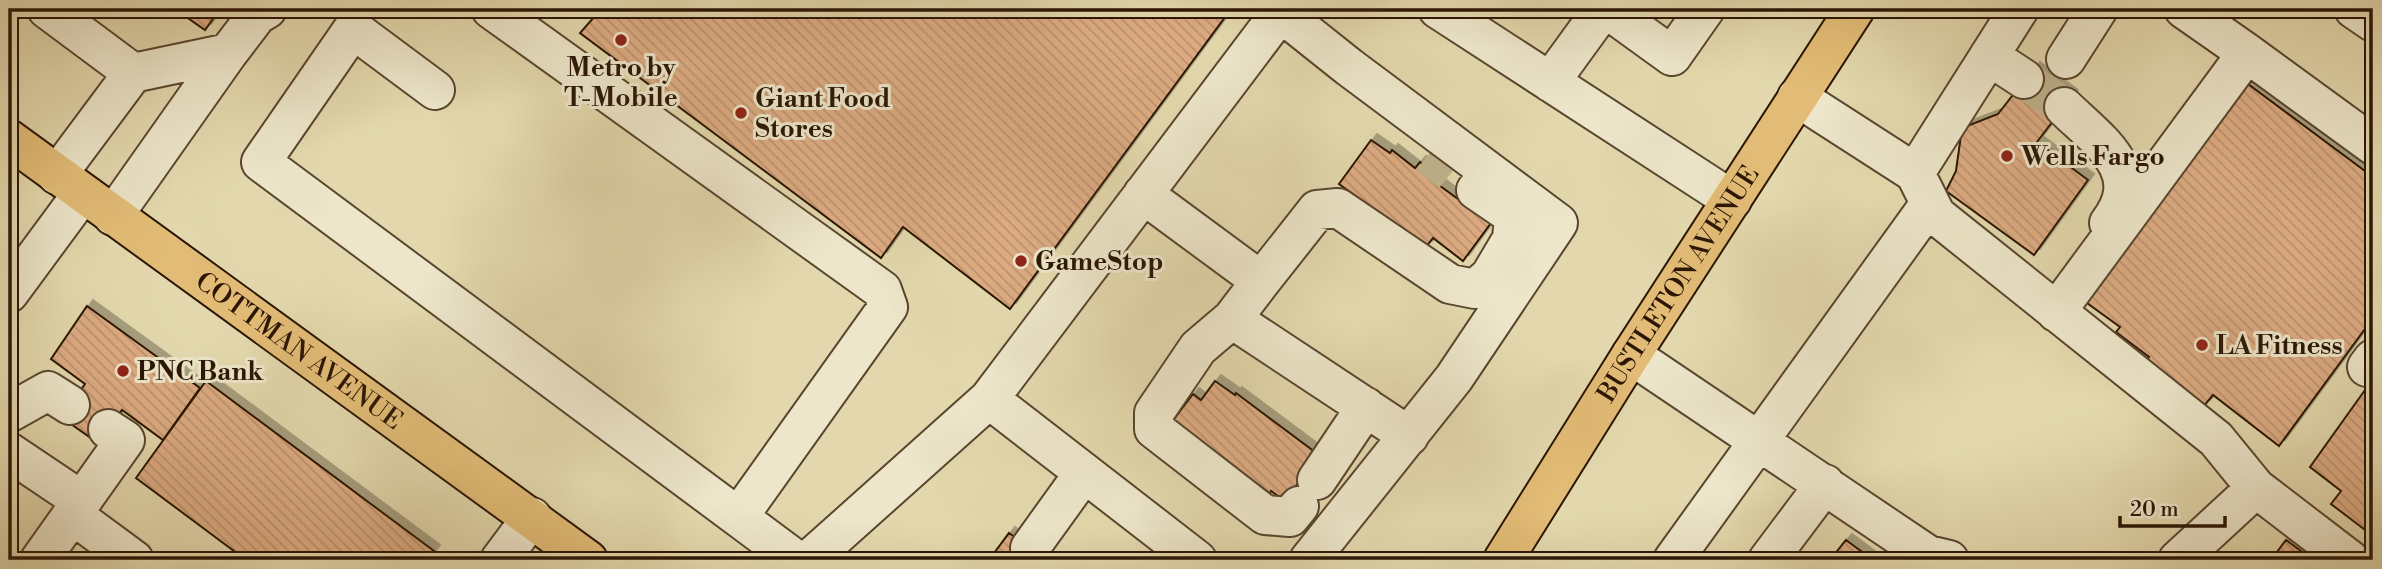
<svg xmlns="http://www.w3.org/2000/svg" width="2382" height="569" viewBox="0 0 2382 569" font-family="'Libre Bodoni',serif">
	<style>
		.building { fill: url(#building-back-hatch); stroke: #2b1605; stroke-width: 2; filter: url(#shadow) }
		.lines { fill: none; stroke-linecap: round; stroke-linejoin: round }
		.minor-tunnel { stroke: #beb18b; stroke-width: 38; stroke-dasharray: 38 19; stroke-linecap: butt }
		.minor-casing { stroke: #59462f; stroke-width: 42 }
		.major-casing { stroke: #2b1605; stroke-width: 42 }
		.minor { stroke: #ede6ca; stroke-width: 38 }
		.major { stroke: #e2bc76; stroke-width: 38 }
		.poi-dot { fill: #8f2418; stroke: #ede6ca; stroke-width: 2.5 }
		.labels { text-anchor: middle; stroke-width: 6; stroke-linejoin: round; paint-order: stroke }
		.poi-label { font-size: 26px; font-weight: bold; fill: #2b1605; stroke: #ede6ca; text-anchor: start }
		.street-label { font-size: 26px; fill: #2b1605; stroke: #ede6ca }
	</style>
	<defs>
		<pattern id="building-back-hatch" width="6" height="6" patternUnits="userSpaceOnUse" patternTransform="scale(1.75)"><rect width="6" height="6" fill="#dcab82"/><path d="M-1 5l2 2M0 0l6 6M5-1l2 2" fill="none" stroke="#bd926f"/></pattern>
		<filter id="shadow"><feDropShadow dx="6" dy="-6" stdDeviation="0" flood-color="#0004"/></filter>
	</defs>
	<rect width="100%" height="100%" fill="#e3d8ad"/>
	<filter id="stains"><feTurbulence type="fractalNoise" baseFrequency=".00286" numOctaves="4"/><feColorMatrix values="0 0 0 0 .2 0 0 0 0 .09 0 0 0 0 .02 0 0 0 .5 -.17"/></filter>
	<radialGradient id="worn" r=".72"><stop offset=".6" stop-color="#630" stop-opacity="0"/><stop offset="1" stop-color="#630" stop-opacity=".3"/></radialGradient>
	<path class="building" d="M175 9H220L205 30Z
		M601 9H1231L1010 309 903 227 881 258 580 33Z
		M2034 68 2072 96 2037 142 2088 180 2034 255 1946 191 1956 171 1962 128 1998 114Z
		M2248 84 2373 177V318L2279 446 2213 395 2204 406 2145 362 2149 357 2116 332 2120 327 2087 303Z
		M1371 140 1390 153 1392 150 1415 168 1420 162 1436 174 1432 180 1491 223 1463 261 1433 238 1426 247 1339 184Z
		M87 306 200 388 163 440 122 410 98 443 61 417 85 384 51 359Z
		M206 381 434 551 427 560H246L136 478Z
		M1215 381 1235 395 1236 393 1319 455 1292 491 1289 489 1282 499 1271 491 1268 496 1171 423 1193 394 1201 400Z
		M2373 389V536L2331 504 2341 491 2310 467 2365 390 2370 393Z
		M1009 533 1046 560H989Z
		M1846 540 1873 560H1830Z
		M2286 540 2313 560H2271Z"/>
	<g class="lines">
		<path class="minor-tunnel" d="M2024 79 2064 107
			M1428 155 1451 173"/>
		<defs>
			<path id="minor" d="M47 9 133 73
				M491 9 882 290 888 307 739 516
				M1438 9 1732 200
				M1607 9 1672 56 1705 9
				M2184 9 2247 53
				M2354 9 2373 22
				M1280 12 1349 67 1558 223 1454 378 1309 560
				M1989 56 2024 79
				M2066 59 2098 9
				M1550 82 1603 9
				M435 90 353 29 261 162 796 560
				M1797 97 1915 173 1936 215 2216 439 2256 488 2178 560
				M2064 107C2099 141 2148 172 2109 223
				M1915 173 2019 9
				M57 175 133 73 228 53
				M1143 194 1261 281 1232 319 1409 436
				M113 216 228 53 257 15 267 9
				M1261 281 1317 210 1338 208 1450 284 1475 289 1490 276 1512 239 1514 216 1476 190
				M9 293 82 194
				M2056 312 2247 53 2373 145
				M1232 319 1198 348 1154 413V429L1265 515 1290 517 1299 506
				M1631 355 1928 555 1949 560
				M2367 367 2373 359
				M989 399 1197 560
				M9 413 48 391 70 405
				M9 452 82 501
				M1317 480 1366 407
				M2256 488 2350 560
				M73 515 134 560
				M1030 548 1084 473
				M40 560 125 440 108 429
				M500 560 532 517
				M809 560 989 399 1283 9
				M1673 560 1929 205
				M1768 560 1825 484"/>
			<g id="major">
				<path id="s1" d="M9 139 588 560"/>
				<path id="s2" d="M1503 560 1631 355 1855 9"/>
			</g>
		</defs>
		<use href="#minor" class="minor-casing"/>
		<use href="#major" class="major-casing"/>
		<use href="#minor" class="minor"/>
		<use href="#major" class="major"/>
	</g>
	<g class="poi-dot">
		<circle cx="621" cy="40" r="7"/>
		<circle cx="741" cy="113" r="7"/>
		<circle cx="2007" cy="156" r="7"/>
		<circle cx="1021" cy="261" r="7"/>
		<circle cx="2202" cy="345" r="7"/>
		<circle cx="123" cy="371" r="7"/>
	</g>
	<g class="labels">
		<g class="poi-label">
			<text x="621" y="76" text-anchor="middle">Metro by<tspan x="621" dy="30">T-Mobile</tspan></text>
			<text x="755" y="107">Giant Food<tspan x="755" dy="30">Stores</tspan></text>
			<text x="2021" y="165">Wells Fargo</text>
			<text x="1035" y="270">GameStop</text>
			<text x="2216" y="354">LA Fitness</text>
			<text x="137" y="380">PNC Bank</text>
		</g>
		<g class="street-label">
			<text dy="9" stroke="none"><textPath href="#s2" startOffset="327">BUSTLETON AVENUE</textPath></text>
			<text dy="9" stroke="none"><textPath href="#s1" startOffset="359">COTTMAN AVENUE</textPath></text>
		</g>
	</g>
	<rect width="2382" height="569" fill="none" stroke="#e3d8ad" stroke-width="35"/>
	<rect x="10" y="10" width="2361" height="548" fill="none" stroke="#2b1605" stroke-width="3.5"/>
	<rect x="18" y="18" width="2347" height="534" fill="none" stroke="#2b1605" stroke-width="2"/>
	<path d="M2120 516v10h105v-10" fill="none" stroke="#2b1605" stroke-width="3.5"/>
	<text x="2130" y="516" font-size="21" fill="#2b1605" stroke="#ede6ca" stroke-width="5" paint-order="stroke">20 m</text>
	<rect width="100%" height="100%" filter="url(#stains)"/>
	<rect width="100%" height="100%" fill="url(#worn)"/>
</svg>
